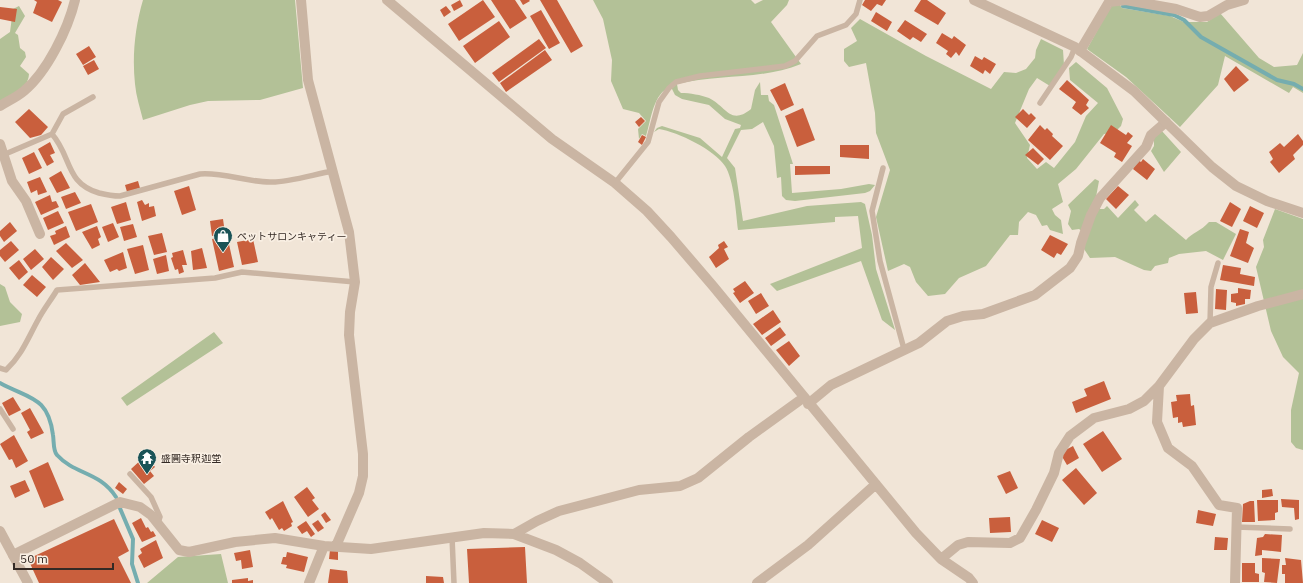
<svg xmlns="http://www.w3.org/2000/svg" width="1303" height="583" viewBox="0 0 1303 583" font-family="'IBM Plex Sans','Noto Sans JP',sans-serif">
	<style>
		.green { fill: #b3c197 }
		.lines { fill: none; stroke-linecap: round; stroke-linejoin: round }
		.stream { stroke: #75adaf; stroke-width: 4 }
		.building { fill: #c95f3d }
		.service { stroke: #cab5a3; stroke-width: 5.5 }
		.minor { stroke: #cab5a3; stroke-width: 10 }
		.tertiary { stroke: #cab5a3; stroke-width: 10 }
		.labels { text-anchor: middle; stroke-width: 3.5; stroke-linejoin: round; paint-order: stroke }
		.poi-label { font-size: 10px; fill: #342a25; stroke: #f9efe3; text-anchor: start }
	</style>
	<rect width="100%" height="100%" fill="#f1e5d7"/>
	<path class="green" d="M143 0H295L303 88 260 100 208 101 190 105 143 120C140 108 136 96 135 84 132 56 135 27 143 0Z
		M593 0H751L755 4 763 0H789L787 5 771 22 801 64C762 80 718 74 677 84L678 90 681 93C690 93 701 95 709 98 726 106 730 126 751 109L755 90 760 82 761 95H768L769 101 774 105 793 164H790L792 193 841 189 869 184 875 185 870 191 865 193 795 201 786 200 782 196 781 177 777 178 774 146 763 122 752 129 741 130 727 158 735 168 743 221 807 206 861 202 865 204 872 235 876 269 895 330 882 320 861 261 777 291 770 284 862 248 858 216 835 217V222L738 230C736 213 734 180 725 166 715 150 678 132 659 129L654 132 657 128 662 126 700 138 722 157 735 129 740 128 741 125 725 119 709 105 682 99 675 95 671 87C653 92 651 121 646 136L642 134 639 139 638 129 646 121 639 113 623 109 611 81 612 60 603 19Z
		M1112 4 1120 5 1122 8 1170 16 1184 22H1207L1220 13 1259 58 1274 67 1297 65 1303 53V93L1293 87 1289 93 1225 56 1218 85 1180 127 1126 77 1087 49Z
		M19 6 25 16 15 33 18 35 20 48 25 52 26 57 20 66 29 74C28 90 11 96 0 103V39L10 32 13 9Z
		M860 19 926 56 991 89 1004 72 1016 73 1026 69 1035 58 1036 50 1041 39 1063 50 1064 65 1050 86 1037 78 1029 89 1015 123 1030 145 1027 158 1037 169 1046 162 1054 168 1075 142 1086 116 1098 103 1070 80 1069 68 1076 62 1107 88 1123 119 1121 126 1114 133 1104 134 1076 169 1058 184 1063 202 1052 209 1055 215 1061 220 1063 234 1050 230 1047 225 1042 226 1036 215 1028 212 1019 222 1018 235H1010L986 266 959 278 945 294 928 296 916 282 910 267 904 264 888 271 876 217 890 170 876 133 875 113 866 63 849 67 844 61V49L857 41 851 28Z
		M1161 130 1181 152 1164 172 1151 151 1154 146V134Z
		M1095 179 1099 181 1096 197 1100 209H1104L1107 206 1118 218 1135 200 1139 205 1134 210 1146 222 1155 214 1186 240C1192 233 1201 231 1209 222H1216L1236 234 1223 260 1206 251 1179 254 1169 258 1168 263 1155 266 1151 271 1144 270 1115 257 1090 258 1082 246 1087 235 1079 229 1072 230 1068 224 1071 211 1068 205Z
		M1275 209 1303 219V450L1296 448 1291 442V410L1299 373 1283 357 1271 331 1256 267 1264 247 1263 240Z
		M0 284 5 287 10 302 22 314 20 322 0 326Z
		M214 332 223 343 127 406 121 398Z
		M221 554 228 583H147L178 557Z"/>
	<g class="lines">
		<path class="stream" d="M1123 6 1174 15 1184 20 1201 37 1277 80 1294 84 1303 89
			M0 383C29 399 48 396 53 435 54 441 53 451 57 455 75 475 99 471 116 497
			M119 506 133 539 132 564 138 583"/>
	</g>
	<path class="building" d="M34 0H58L62 2 52 22 33 13 37 2Z
		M460 0 463 6 454 11 451 5Z
		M483 0 495 17 459 41 448 24Z
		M491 0H515L527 18 510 29Z
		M520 0H529L530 1 523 5Z
		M540 0H557L583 46 571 53Z
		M865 0H886L882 6 877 4 871 11 862 5Z
		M921 0H927L946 13 938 25 914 11Z
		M446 6 451 12 444 17 440 10Z
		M0 7 17 9 15 22 0 19Z
		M541 10 560 43 549 49 530 16Z
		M876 12 892 22 887 31 871 21Z
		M905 20 927 34 921 42 913 37 910 40 897 31Z
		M499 21 510 37 475 63 463 46Z
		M942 33 952 39 954 36 966 45 959 56 956 52 951 58 946 54 948 51 936 43Z
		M539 39 546 48 499 82 492 73Z
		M89 46 96 57 83 65 76 54Z
		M545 50 552 60 506 92 500 83Z
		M975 56 982 60 984 57 996 64 990 74 985 70 983 74 970 66Z
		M94 60 99 69 88 75 83 66Z
		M1236 66 1249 80 1234 92 1224 79Z
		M1067 80 1089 100 1086 105 1089 108 1081 115 1072 108 1076 102 1059 89Z
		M785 83 794 105 781 111 770 90Z
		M803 108 815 140 797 147 785 116Z
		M29 109 48 127 41 135 30 138 15 122Z
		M1023 109 1029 115 1031 113 1036 118 1027 128 1015 117Z
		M641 117 645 121 639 127 635 122Z
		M1040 125 1045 130 1047 128 1053 134 1052 136 1063 146 1050 160 1028 140Z
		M1111 125 1126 135 1128 132 1133 136 1127 143 1132 146 1122 162 1114 157 1116 153 1100 143Z
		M1298 134 1303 141V145L1293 155 1295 159 1279 173 1270 162 1273 159 1269 152 1280 143 1284 147Z
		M642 135 646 137 642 145 638 142Z
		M50 142 55 153 50 155 54 162 47 166 38 149Z
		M840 145H869V159L840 157Z
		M1033 148 1044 159 1038 165 1025 155Z
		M34 152 42 168 29 174 22 158Z
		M1143 159 1155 169 1147 180 1133 169 1138 160 1141 162Z
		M795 166H830V174L795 175Z
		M61 171 70 188 57 193 49 178Z
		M40 177 47 192 38 195 37 190 31 193 27 182Z
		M138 181 140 188 127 192 125 185Z
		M189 186 196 210 182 215 174 191Z
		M1118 186 1129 195 1116 209 1106 199Z
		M75 192 81 203 66 209 61 197Z
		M50 195 52 202 56 201 59 207 41 215 35 202Z
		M142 200 145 205 149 203V207L154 206 156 216 142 221 137 202Z
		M126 202 131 220 117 224 111 207Z
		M1230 202 1241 209 1232 227 1220 221Z
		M91 204 98 222 76 231 68 212Z
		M1250 206 1264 213 1257 228 1243 221Z
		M58 211 64 223 48 230 43 218Z
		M223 219 225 233 212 236 210 221Z
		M10 222 17 231 4 242 0 236V231Z
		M113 223 119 237 108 242 102 227Z
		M133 224 137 237 124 241 120 227Z
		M66 226 70 237 54 245 50 236 56 234 55 231Z
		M97 226 101 237 98 239 100 245 92 249 82 232Z
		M1240 229 1249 232 1246 243 1254 248 1248 263 1230 256Z
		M162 233 167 252 154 255 148 236Z
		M227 235 234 267 219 271 212 239Z
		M1050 235 1068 244 1061 255 1057 253 1054 258 1041 250Z
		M253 239 258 262 242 265 237 242Z
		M11 241 19 250 5 262 0 256V250Z
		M724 241 728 247 724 249 729 259 716 268 709 257 719 248 718 245Z
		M66 243 83 260 72 268 56 251Z
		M143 245 149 270 135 274 127 249Z
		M202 248 207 268 193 270 191 251Z
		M35 249 44 259 31 270 23 259Z
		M183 250 187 265H182L184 272 179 274 178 269 175 270 171 258 173 257 172 253Z
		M123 252 127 268 119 271 117 269 110 272 104 260Z
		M166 255 169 271 157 274 153 259Z
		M51 257 64 269 53 280 42 267Z
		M19 260 28 272 19 280 9 268Z
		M85 263 100 282 80 285 72 275Z
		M1223 265 1241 268 1240 274 1255 277 1254 286 1220 280Z
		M32 275 46 287 37 297 23 285Z
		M745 281 754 293 740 303 733 293 735 292 733 289Z
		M1238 288 1251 290 1250 299H1245V304L1236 306V303L1231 302V294L1238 293Z
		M1216 289 1227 290 1226 310 1215 309Z
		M1196 292 1198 313 1186 314 1184 293Z
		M761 293 769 306 756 314 748 301Z
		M773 310 781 322 762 335 753 324Z
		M780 327 786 335 771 346 765 338Z
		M789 341 800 356 789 366 776 350Z
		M1104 381 1111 399 1076 413 1072 402 1087 396 1084 389Z
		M1190 394 1191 406 1194 405 1196 425 1183 427 1182 422 1178 423V417L1173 418 1171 402 1177 401 1176 395Z
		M13 397 21 410 9 416 2 403Z
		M30 408 44 433 31 439 27 432 30 430 21 413Z
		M1103 431 1122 459 1102 472 1083 444Z
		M14 435 28 461 16 468 12 459 9 460 0 444Z
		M1073 446 1079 458 1067 465 1060 453Z
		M143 458 145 460 148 458 155 467 150 471 154 476 144 484 131 469Z
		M48 462 64 500 44 508 29 471Z
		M1076 468 1097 493 1084 505 1062 480Z
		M1010 471 1018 488 1006 494 997 476Z
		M25 480 30 491 15 498 10 486Z
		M119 482 127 489 123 494 115 488Z
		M307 487 315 498 312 500 319 509 308 517 294 497Z
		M1272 489 1273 496 1262 498V490Z
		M1281 499 1299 500V519L1295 520 1294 508 1282 507Z
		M1257 500H1278V512L1275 513V520L1258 521Z
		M283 501 293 522 291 523 292 526 284 531 282 528 279 530 272 518 270 520 265 512Z
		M1250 501H1254L1255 522H1242L1243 504Z
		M1198 510 1216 514 1213 526 1196 523Z
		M325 512 331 520 326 523 321 515Z
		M1010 517 1011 532 990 533 989 518Z
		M141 518 146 528 148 527 151 532 153 531 156 536 142 542 132 523Z
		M114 519 129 551 118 557 131 583H39L28 559Z
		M318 520 324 528 318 532 312 524Z
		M1042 520 1059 528 1052 542 1035 534Z
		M306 521 315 534 311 537 307 531 302 534 297 527Z
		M1265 534 1282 535 1281 552 1262 550V555L1255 556 1257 538 1263 537Z
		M1215 537 1228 538 1227 550H1214Z
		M156 540 163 558 144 568 138 556 142 553 140 549Z
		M525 547 527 583H469L467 549Z
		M250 550 253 567 242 569 241 560 236 561 234 553Z
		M330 550H338V560L329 559Z
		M287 552 308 557 304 572 286 568 287 565 281 564 283 557H286Z
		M1262 558 1280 559 1277 583 1264 582 1265 573 1262 572Z
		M1285 558 1301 560 1303 583H1285V574H1282V565H1286Z
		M1242 563H1255V573L1259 574V582H1242Z
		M330 569 347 571 348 583H328Z
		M426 576 443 577 444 583H426Z
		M248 578V581L253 580V583H232V580Z"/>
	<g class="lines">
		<path class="service" d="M1040 103 1071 57 1075 47
			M52 134 63 114 93 97
			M3 155 52 134C72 157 65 183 99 193 107 195 112 196 120 196L200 174C223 172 246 182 270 182 287 183 315 174 333 171
			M883 168 872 211 880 261 904 349
			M615 183 648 142 659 102 669 88 676 82 700 76 785 66 795 61 817 36 846 25 856 14 860 0
			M1210 323 1211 287 1218 263
			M0 368 6 370C22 355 28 338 38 320 43 310 51 300 57 290L215 278 242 272 355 282
			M0 409 13 429
			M130 474 151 497 160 517 158 523
			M1236 527 1290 529
			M452 537 454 583"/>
		<path class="minor" d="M301 0 308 80 349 232 355 282 350 312 349 335 363 454V476L359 493 336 546
			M387 0 552 139 615 183 647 211 671 237 713 286 916 533 941 559 969 578 973 583
			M1080 51 1109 2 1126 0 1176 9 1200 17 1208 16 1227 5 1244 0
			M0 106C8 101 17 97 24 91 47 72 68 29 75 0
			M0 144 12 181 26 201 40 234
			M1159 386 1157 422 1168 448 1192 466 1219 505 1237 508 1235 583
			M808 404 831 385 919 343 947 321 963 316 983 314 1035 295 1057 278 1070 268 1078 256 1081 243 1091 215 1100 198 1146 147 1151 135 1166 122
			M514 534 537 521 559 511 639 490 680 486 698 478 749 437 803 398
			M13 555 120 502 140 507 151 515 179 550 189 552 235 542 275 538 324 546 371 549 484 533 514 534 556 550 580 563 608 583
			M941 559 958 545 968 542 1010 543 1020 538 1036 510 1054 473 1059 453 1070 436 1094 418 1129 409 1144 401 1159 386 1194 339 1210 323 1258 306 1303 294
			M309 583 324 546
			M757 583 808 545 876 484"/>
		<path class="tertiary" d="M974 0 1075 47 1134 91 1212 167 1236 186 1267 201 1303 213
			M0 531 28 583"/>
	</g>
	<defs>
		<symbol id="shop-pin" viewBox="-11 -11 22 30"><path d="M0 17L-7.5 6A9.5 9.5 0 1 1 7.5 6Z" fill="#1a5357" stroke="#f9efe3"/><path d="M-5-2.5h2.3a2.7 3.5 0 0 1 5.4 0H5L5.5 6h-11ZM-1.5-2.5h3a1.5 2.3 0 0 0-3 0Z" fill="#fff"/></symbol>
		<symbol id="temple-pin" viewBox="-11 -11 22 30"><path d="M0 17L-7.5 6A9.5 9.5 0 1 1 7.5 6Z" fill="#1a5357" stroke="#f9efe3"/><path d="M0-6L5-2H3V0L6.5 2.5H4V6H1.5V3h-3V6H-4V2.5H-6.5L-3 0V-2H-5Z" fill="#fff"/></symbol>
	</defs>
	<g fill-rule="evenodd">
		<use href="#shop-pin" x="212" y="225" width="22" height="30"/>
		<use href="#temple-pin" x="136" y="447" width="22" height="30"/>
	</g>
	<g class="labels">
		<g class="poi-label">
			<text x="237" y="240">ペットサロンキャティー</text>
			<text x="161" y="462">盛圓寺釈迦堂</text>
		</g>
	</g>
	<path d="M14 563v6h99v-6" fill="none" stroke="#342a25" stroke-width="2"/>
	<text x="20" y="563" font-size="12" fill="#342a25" stroke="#f9efe3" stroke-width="3" paint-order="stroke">50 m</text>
</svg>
